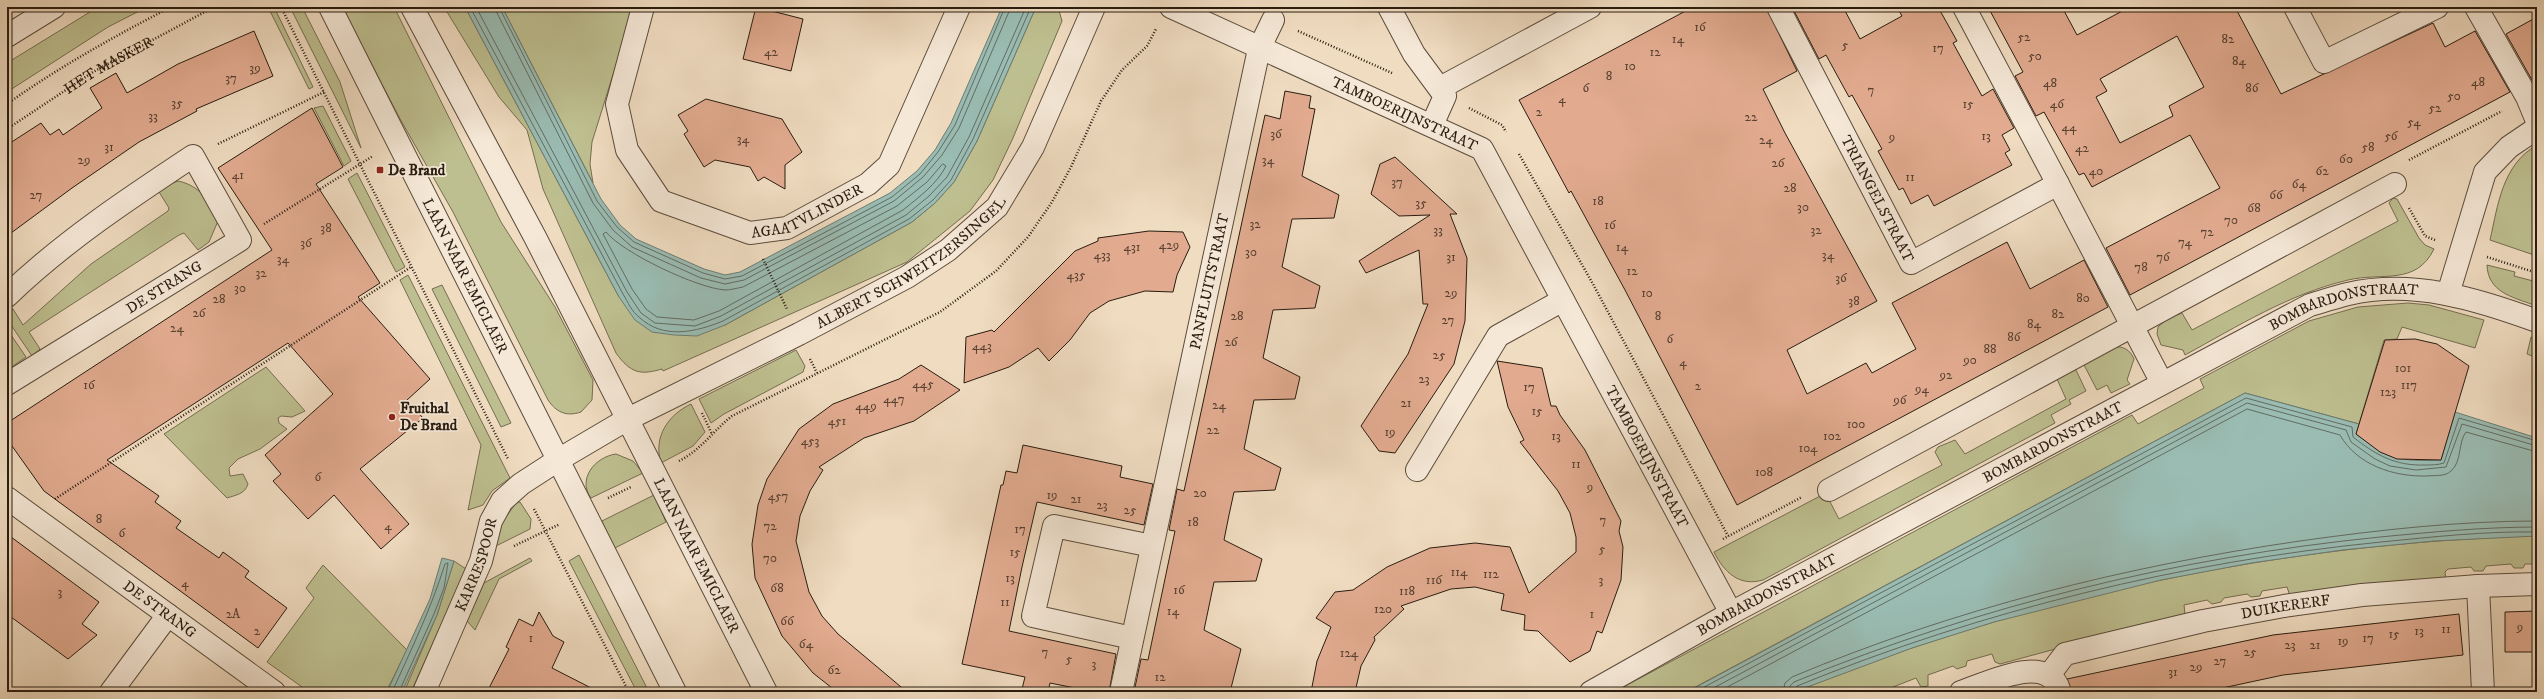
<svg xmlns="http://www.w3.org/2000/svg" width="2544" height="699" viewBox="0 0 2544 699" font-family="'IM FELL DW Pica',serif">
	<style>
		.green { fill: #bebf90; stroke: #746e50 }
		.water { fill: #9abcb3; stroke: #6d7c72 }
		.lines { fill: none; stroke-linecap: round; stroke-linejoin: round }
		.shore { stroke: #626c62; stroke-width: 1 }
		.building { fill: #e2ab90; stroke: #291c10; fill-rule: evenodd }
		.minor-casing { stroke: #5b4c3c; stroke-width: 24 }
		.path { stroke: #291c10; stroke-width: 2.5; stroke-dasharray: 1 2; stroke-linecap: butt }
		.minor { stroke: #f5e8d7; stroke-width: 22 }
		.poi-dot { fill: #8f2418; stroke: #f5e8d7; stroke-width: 1.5 }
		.labels { text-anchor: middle; stroke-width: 3.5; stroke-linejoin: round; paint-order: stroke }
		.number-label { font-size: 13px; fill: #574030 }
		.street-label { font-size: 15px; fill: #291c10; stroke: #f5e8d7 }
		.poi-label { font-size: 15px; font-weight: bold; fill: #291c10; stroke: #f5e8d7; text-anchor: start }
	</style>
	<rect width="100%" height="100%" fill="#f0dcc1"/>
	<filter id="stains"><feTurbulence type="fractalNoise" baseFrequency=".005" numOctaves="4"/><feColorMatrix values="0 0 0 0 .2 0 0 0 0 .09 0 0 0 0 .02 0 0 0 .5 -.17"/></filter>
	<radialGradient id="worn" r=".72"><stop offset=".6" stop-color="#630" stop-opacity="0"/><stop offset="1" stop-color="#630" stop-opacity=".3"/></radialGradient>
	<path class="green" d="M98 7H147L108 27 7 92V63Z
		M268 7H274L313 87 309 89Z
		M290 7H302L340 82 361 148Z
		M342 7H394L501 222 555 307 593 380 592 400 581 412C566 417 556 412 548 400L453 212 399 117Z
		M444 7H465L619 297 725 325 912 222 935 203 954 182 977 141 1036 7H1058L1062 21 1013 138 993 180 970 211 907 262 663 371 662 369C641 375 631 374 616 353L543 189 527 130 499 97Z
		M502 7H634L592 142 590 164 593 183Z
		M323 106 351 161 344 166 314 108Z
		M2537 145V244L2534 255 2490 240C2498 205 2502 165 2537 145Z
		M357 173 405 267 396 272 348 179Z
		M178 181C201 186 209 201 218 221L209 242 198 250 184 233 179 235 29 332 40 349 32 356 7 319V310L13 309 23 325 91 264 168 211 169 208 159 192 165 186Z
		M2393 198 2397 199 2419 238 2425 245 2434 249C2416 286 2382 272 2348 280 2289 294 2238 326 2185 355L2183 350 2161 345 2157 334 2158 327 2168 318 2182 313 2192 330 2398 221 2389 203Z
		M2487 265 2515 272 2514 276 2537 282 2534 305C2512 297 2488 292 2487 265Z
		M408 275 510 478 492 491 483 505 468 510 481 445 400 280Z
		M442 285 511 423 501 427 432 289Z
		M2408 303 2429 305 2484 320 2475 348 2402 327 2397 339 2384 340 2359 424 2245 393 1686 692H1614L2132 415 2138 424 2204 388 2200 379 2309 321 2358 307Z
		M7 329 26 357 13 366 15 369 7 374Z
		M2531 337 2537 339V358L2527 354Z
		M2114 347C2124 346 2130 350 2134 359L2127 380 2130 384 2111 393 2107 385 2097 390 2083 363Z
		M796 350 805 366 803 372 724 414 711 423 699 399Z
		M266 367 305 411 292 417 281 416 278 418 279 423 287 429 260 449 238 459 229 468 230 476 243 474 248 484C245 494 236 495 227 498L164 434Z
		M2075 368 2086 391 2069 400 2071 404 2051 415 2055 423 1763 580C1739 587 1724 572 1714 552L1822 495 1827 496 1839 519 1942 465 1935 452 1938 447 1955 440 1965 454 2066 399 2057 379Z
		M691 404 705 432 693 446 661 463C653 437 668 415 691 404Z
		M616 454 633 461 643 473 591 498C577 479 595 457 616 454Z
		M654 495 666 522 613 549 602 521Z
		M520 502 531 519 530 529 496 546 501 524 516 503Z
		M2537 536V564H2525L2523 568H2514L2511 564 2486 566 2483 571H2474L2471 567 2448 569 2445 572 2446 580 2290 596 2287 587 2262 591 2260 596 2251 597 2247 594 2224 598 2221 602 2212 604 2207 600 2184 605 2185 614 2000 664 1995 662 1992 654 1967 661 1966 666 1957 669 1953 666 1928 675V686L1921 687 1916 678 1893 687V692H1794C2029 596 2283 543 2537 536Z
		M579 555 649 692H637L569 561Z
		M530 558 532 561 499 579 475 630 467 621 484 583Z
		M454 561 466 569 411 692H404L437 615Z
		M323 565 407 650 386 692H309L267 662 314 598 306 588Z"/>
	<path class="water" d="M465 7H502L601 199 620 225 636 239 704 269 725 275 740 272 890 193 917 171 935 150 951 123 1002 7H1036L977 141 954 182 935 203 912 222 725 325 697 336 674 335 652 332 635 320 619 297Z
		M2245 393 2359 424 2356 434C2391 459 2398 462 2441 460L2455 412 2537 438V536L2434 541 2342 550 2251 563 2161 580 1994 622 1912 648 1794 692H1687Z
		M442 558 454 561 437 615 402 692H387L430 599Z"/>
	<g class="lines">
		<path class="shore" d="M470 7 623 294C628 302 632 312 639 317 663 340 696 332 723 321L909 219 933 200 951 180 973 139 1031 7
			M476 7 627 292 641 313 655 323 695 326 721 316 906 215 929 196 947 177 969 137 1026 7
			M494 7 593 203 613 230 632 247 701 278 725 284 744 280 894 201 923 177 942 155 959 128 1011 7
			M499 7 597 201 617 227 634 242 703 273 725 279 742 276 892 197 920 174 938 152 955 125 1005 7
			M943 164 946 166C937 184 919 197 903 210L719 311 694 320 657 317 646 309 632 289 603 234 606 232C623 253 697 288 725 290 731 290 737 288 743 287L897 206 927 182Z
			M392 692C411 650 431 609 445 564L448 563 444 588 434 614 399 692
			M1695 692 2246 398 2352 427 2353 437C2376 455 2395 466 2425 465 2431 465 2438 465 2444 463L2459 418 2537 441
			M1706 692 2247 403 2346 430 2351 442 2375 459 2390 466 2416 470 2446 467 2462 424 2537 446
			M1718 692 2247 409 2340 435C2357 465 2394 477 2427 476 2435 475 2445 477 2451 471 2462 462 2458 442 2466 432L2537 452
			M1783 692 1785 683 1792 677C1954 609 2126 566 2300 541 2378 530 2458 521 2537 521
			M1789 692 1790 686 1794 682C1981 605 2180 557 2380 537 2432 532 2485 527 2537 527
			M1794 692 1797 686C1983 610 2181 562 2381 542 2432 537 2485 531 2537 532"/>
	</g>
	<path class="building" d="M756 7 803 19 791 71 743 59Z
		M1693 7H1766L1797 71 1763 89 1785 133 1877 301 1787 350 1807 394 1866 363 1872 373 1916 349 1892 303 2007 242 2030 289 2084 260 2108 307 1737 505 1625 290 1571 191 1569 193 1519 100Z
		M1792 7H1843L1860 39 1902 16 1897 7H1938L1957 41 1953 43 1982 96 1993 89 2014 128 2002 135 2010 150 2005 153 2012 165 1934 206 1928 195 1911 204 1903 188 1899 190 1878 151 1882 149 1852 95 1849 97 1826 55 1819 59Z
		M1988 7H2062L2077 35 2130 7H2235L2281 94 2433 23 2445 47 2475 31 2510 92 2130 295 2106 248 2220 188 2190 135 2092 187 2084 173 2079 175 2044 112 2036 116 2015 76 2023 72ZM2177 36 2204 87 2169 106 2173 116 2120 143 2096 97 2107 91 2100 79Z
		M2537 17V78L2532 80 2506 34Z
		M254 31 273 76 196 109 197 111 139 142 72 188 7 236V145L41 123 50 135 59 129 63 135 102 108 90 88 116 73 127 93 178 64Z
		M1285 91 1311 96 1309 108 1315 109 1302 176 1339 195 1334 218 1292 219 1282 267 1320 286 1315 308 1273 310 1263 358 1300 377 1295 399 1254 400 1244 449 1281 468 1275 490 1234 492 1229 515 1224 540 1262 559 1256 581 1214 582 1204 630 1241 649 1230 692H1134L1141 659 1148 660 1175 531 1169 530 1177 489 1184 491 1265 115 1280 119Z
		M706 99 782 119 802 152 785 165V189L764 177 758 181 750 167 715 160 704 167 684 134 688 131 678 115Z
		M312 108 343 167 316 184 380 283 358 297 430 379 407 400 423 418 360 469 409 524 381 549 334 495 308 519 273 481 281 474 265 455 333 394 288 343 107 460 159 496 155 502 181 521 176 528 219 558 223 552 249 571 245 577 287 608 258 648 44 491 7 439V423L272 250 218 168Z
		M1395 157 1457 214H1450L1467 258 1465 321 1454 364 1395 453 1379 451 1361 426 1408 354 1428 304H1423L1419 250 1366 273 1359 261 1430 215 1399 216 1371 194 1380 164Z
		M1149 231 1183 232 1190 247 1177 275 1173 292 1145 291 1109 301 1090 313 1070 340 1049 361 1038 348 1009 367 964 383 966 337 992 330 994 332 1075 251 1098 241V238Z
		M2415 339 2437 344 2469 366 2441 460 2397 459 2380 452 2356 434 2385 340Z
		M1497 361 1542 368 1551 406H1556L1560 415 1585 450 1621 521 1619 531 1623 547 1621 580 1602 633 1597 631 1590 651 1570 662 1538 631 1524 630 1525 615 1501 610 1504 594 1475 587 1451 589 1401 606 1404 609 1374 637 1375 640 1361 666 1355 692H1311L1317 661 1331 627 1316 618 1335 592 1353 590 1387 567 1430 548 1475 543 1510 547 1529 593 1576 552V537L1570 513 1558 491 1520 442 1524 440 1508 407Z
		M921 365 960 390 914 421 864 438 819 467 823 470 810 491 800 516 796 541 809 592 822 616 838 634 907 692H837L813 673 782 636 755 578 752 544 758 505 767 479 799 429 833 404 899 379Z
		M1023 445 1122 466 1120 477 1153 484 1144 525 1037 502 1022 567 1009 631 1116 654 1109 692H1095L1050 683 1048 692H1037L1022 689 1025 677 962 664 1001 485H1003L1006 471 1017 473Z
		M7 534 99 602 82 624 97 635 68 659 7 614Z
		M2537 611V652H2505V612Z
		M539 612 553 636 564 642 552 668 599 692H487L509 649 506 647 519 619 533 626Z
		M2459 614 2463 655 2283 675 2204 692H2072L2067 679 2273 635Z"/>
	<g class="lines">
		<defs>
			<g id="minor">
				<path id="s2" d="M330 7 675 692"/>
				<path id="s3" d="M412 7 535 237 766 692"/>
				<path id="s4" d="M643 7 617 104 627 150 661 201 750 233 787 228 868 184 889 165 959 7"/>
				<path id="s5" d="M1171 7 1482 149 1731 613"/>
				<path d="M1389 7 1414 54 1445 96 1432 125"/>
				<path id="s6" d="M1778 7 1911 263 2058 184 1964 7"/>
				<path d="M2295 7 2324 62 2437 7"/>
				<path d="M2476 7 2527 97 2537 121"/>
				<path d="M7 36 54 7"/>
				<path d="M1440 88 1590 7"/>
				<path d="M2058 184 2162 383"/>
				<path d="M2448 294 2485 172 2509 147 2537 128"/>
				<path d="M7 296C63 242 128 199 193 156L240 240 7 384"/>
				<path d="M1417 470 1498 336 1563 300"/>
				<path d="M1829 490 2395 184"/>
				<path id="s7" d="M7 498 274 692"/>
				<path d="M2478 586 2483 692"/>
				<path d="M1132 638 1033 616 1054 526 1152 546"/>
				<path id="s8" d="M2049 675 2065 654 2203 621 2284 606 2362 595 2478 586 2537 584"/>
				<path d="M111 692 168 615"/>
				<path id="s9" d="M424 692 481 561 491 521 502 501 521 484 558 460 626 420 799 334 907 277 948 250 997 207 1033 147 1094 7"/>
				<path id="s10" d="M1121 692 1259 49 1273 20"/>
				<path id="s11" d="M1591 692 1731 613 2310 305C2323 301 2336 297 2348 294 2412 279 2477 299 2537 321"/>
				<path d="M1961 692C1988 683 2049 651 2060 692"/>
			</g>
		</defs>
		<use href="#minor" class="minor-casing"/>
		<g class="path">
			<path d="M281 7 508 459"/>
			<path d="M1298 31 1392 73"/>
			<path d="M7 104C59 67 115 36 171 7"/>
			<path d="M1469 108 1502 125 1506 132"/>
			<path id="s1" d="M7 129 93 72 214 7"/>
			<path d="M218 144 324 92"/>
			<path d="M1519 154 1593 284 1728 536"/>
			<path d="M2409 160 2502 111"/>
			<path d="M2409 208 2425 236 2435 240"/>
			<path d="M264 224 373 156"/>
			<path d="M2487 257 2537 273"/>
			<path d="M763 259 787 309"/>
			<path d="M810 359 817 373"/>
			<path d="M702 413 712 434"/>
			<path d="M679 461C701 450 713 431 732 416L940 312 996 271 1028 237 1052 202 1071 167 1101 101 1122 70 1147 46 1156 29"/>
			<path d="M608 498 631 487"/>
			<path d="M55 499 411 267"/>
			<path d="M534 509 629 692"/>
			<path d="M1723 539 1802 497"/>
			<path d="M514 546 560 524"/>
		</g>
		<use href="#minor" class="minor"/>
	</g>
	<g class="poi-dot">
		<rect x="376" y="166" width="8" height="8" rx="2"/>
		<circle cx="392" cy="417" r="4"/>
	</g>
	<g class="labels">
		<g class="number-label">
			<text x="1700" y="31">16</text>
			<text x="2024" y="41">52</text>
			<text x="1678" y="43">14</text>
			<text x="2228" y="43">82</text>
			<text x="1845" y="49">5</text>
			<text x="1938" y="52">17</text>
			<text x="771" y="56">42</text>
			<text x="1655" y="56">12</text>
			<text x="2035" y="60">50</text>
			<text x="2239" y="65">84</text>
			<text x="1630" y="70">10</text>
			<text x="255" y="72">39</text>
			<text x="1609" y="80">8</text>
			<text x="231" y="82">37</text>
			<text x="2478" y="86">48</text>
			<text x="2050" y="87">48</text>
			<text x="1586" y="92">6</text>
			<text x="2252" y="92">86</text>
			<text x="1871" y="94">7</text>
			<text x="2454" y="100">50</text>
			<text x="1562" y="103">4</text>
			<text x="177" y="107">35</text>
			<text x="1968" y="108">15</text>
			<text x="2057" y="108">46</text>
			<text x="2435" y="112">52</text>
			<text x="1539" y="116">2</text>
			<text x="153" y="120">33</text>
			<text x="1751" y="121">22</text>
			<text x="2414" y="126">54</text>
			<text x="2069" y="131">44</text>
			<text x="1276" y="138">36</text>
			<text x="1986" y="140">13</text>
			<text x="2391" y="140">56</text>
			<text x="1892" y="141">9</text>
			<text x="743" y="143">34</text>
			<text x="1766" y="144">24</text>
			<text x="109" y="151">31</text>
			<text x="2368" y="151">58</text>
			<text x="2082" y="152">42</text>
			<text x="2346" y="163">60</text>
			<text x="84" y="164">29</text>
			<text x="1268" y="164">34</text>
			<text x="1778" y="167">26</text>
			<text x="2096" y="175">40</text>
			<text x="2322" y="175">62</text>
			<text x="238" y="179">41</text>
			<text x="1910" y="181">11</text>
			<text x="1397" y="186">37</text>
			<text x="2299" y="188">64</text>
			<text x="1790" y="192">28</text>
			<text x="36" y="199">27</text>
			<text x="2276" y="199">66</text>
			<text x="1598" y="205">18</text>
			<text x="1421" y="207">35</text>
			<text x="1803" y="211">30</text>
			<text x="2254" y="212">68</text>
			<text x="2231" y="224">70</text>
			<text x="1255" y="228">32</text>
			<text x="1610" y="229">16</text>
			<text x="326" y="232">38</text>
			<text x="1438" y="234">33</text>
			<text x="1816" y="234">32</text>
			<text x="2207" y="236">72</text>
			<text x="2185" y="246">74</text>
			<text x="306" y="247">36</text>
			<text x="1169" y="249">429</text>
			<text x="1132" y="251">431</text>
			<text x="1622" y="251">14</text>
			<text x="1251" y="256">30</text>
			<text x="1102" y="259">433</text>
			<text x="1828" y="259">34</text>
			<text x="1451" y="261">31</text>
			<text x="2163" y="261">76</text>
			<text x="283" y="263">34</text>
			<text x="2141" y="271">78</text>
			<text x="1632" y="275">12</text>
			<text x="261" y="277">32</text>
			<text x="1076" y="279">435</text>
			<text x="1841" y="282">36</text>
			<text x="240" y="292">30</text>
			<text x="1451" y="297">29</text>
			<text x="1647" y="297">10</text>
			<text x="2083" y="302">80</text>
			<text x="219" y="303">28</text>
			<text x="1854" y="305">38</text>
			<text x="199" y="317">26</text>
			<text x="2058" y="318">82</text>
			<text x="1237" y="320">28</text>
			<text x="1658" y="320">8</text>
			<text x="1448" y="324">27</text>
			<text x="2034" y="328">84</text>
			<text x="177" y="332">24</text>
			<text x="2014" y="341">86</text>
			<text x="1670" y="343">6</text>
			<text x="1231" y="346">26</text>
			<text x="982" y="350">443</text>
			<text x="1990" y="353">88</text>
			<text x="1439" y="359">25</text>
			<text x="1970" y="364">90</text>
			<text x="1683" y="366">4</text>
			<text x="2403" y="372">101</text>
			<text x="1946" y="379">92</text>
			<text x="1424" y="383">23</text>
			<text x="923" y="388">445</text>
			<text x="89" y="389">16</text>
			<text x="2409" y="389">117</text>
			<text x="1698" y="390">2</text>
			<text x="1529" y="391">17</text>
			<text x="1922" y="393">94</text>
			<text x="2388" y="396">123</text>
			<text x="894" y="403">447</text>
			<text x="1900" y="404">96</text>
			<text x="1406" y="407">21</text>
			<text x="1219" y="409">24</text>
			<text x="866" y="410">449</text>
			<text x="1537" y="415">15</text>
			<text x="837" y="425">451</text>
			<text x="1856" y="428">100</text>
			<text x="1213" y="434">22</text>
			<text x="1390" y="436">19</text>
			<text x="1556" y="440">13</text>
			<text x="1832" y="440">102</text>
			<text x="810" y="445">453</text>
			<text x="1808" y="452">104</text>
			<text x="1576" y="468">11</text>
			<text x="1764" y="476">108</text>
			<text x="318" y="481">6</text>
			<text x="1590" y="491">9</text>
			<text x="1200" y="497">20</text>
			<text x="1052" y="499">19</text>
			<text x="778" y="500">457</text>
			<text x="1076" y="503">21</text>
			<text x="1102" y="509">23</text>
			<text x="1130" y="514">25</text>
			<text x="99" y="523">8</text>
			<text x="1603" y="524">7</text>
			<text x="1193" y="526">18</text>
			<text x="388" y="530">4</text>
			<text x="770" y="530">72</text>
			<text x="1020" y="533">17</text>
			<text x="122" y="537">6</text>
			<text x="1602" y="553">5</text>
			<text x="1015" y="556">15</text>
			<text x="770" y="562">70</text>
			<text x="1459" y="576">114</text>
			<text x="1491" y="578">112</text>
			<text x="1010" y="582">13</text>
			<text x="1434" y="584">116</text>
			<text x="1601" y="584">3</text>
			<text x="185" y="587">4</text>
			<text x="777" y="592">68</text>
			<text x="1179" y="594">16</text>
			<text x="1407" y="595">118</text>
			<text x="60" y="596">3</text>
			<text x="1005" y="606">11</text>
			<text x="1383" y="613">120</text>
			<text x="1173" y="615">14</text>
			<text x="233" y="618">2A</text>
			<text x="1592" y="618">1</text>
			<text x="787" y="625">66</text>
			<text x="2520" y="631">9</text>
			<text x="2446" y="633">11</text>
			<text x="257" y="635">2</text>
			<text x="2419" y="635">13</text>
			<text x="2394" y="638">15</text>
			<text x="531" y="642">1</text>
			<text x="2368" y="642">17</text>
			<text x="2343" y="645">19</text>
			<text x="806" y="648">64</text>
			<text x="2290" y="649">23</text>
			<text x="2315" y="649">21</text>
			<text x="1045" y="656">7</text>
			<text x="2250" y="656">25</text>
			<text x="1349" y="657">124</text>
			<text x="1069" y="663">5</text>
			<text x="2220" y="665">27</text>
			<text x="1094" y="668">3</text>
			<text x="2196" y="671">29</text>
			<text x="834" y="674">62</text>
			<text x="2173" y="676">31</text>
			<text x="1160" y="681">12</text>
		</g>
		<g class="street-label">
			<text dy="5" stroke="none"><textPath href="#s1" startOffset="120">HET MASKER</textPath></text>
			<text dy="5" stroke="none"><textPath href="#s5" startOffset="257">TAMBOERIJNSTRAAT</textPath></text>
			<text dy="5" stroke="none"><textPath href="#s6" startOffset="216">TRIANGELSTRAAT</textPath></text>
			<text dy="5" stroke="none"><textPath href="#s4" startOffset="365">AGAATVLINDER</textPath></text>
			<text dy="5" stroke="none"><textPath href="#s9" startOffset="682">ALBERT SCHWEITZERSINGEL</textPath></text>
			<text dy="5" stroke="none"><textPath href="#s2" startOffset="301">LAAN NAAR EMICLAER</textPath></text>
			<text dy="5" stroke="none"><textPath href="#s10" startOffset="420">PANFLUITSTRAAT</textPath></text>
			<text transform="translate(164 287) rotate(-32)" y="5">DE STRANG</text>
			<text dy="5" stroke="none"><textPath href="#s11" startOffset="849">BOMBARDONSTRAAT</textPath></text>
			<text dy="5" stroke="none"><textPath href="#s11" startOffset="525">BOMBARDONSTRAAT</textPath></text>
			<text dy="5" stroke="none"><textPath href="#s5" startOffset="691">TAMBOERIJNSTRAAT</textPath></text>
			<text dy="5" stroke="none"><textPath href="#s3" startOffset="618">LAAN NAAR EMICLAER</textPath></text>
			<text dy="5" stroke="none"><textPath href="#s9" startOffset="138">KARRESPOOR</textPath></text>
			<text dy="5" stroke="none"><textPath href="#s11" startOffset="201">BOMBARDONSTRAAT</textPath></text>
			<text dy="5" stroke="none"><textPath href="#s8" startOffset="252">DUIKERERF</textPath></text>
			<text dy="5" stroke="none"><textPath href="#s7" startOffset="189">DE STRANG</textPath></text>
		</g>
		<g class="poi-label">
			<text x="388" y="175">De Brand</text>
			<text x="400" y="413">Fruithal<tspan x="400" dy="17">De Brand</tspan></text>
		</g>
	</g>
	<rect width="2544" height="699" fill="none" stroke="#f0dcc1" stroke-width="24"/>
	<rect x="8" y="8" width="2528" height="683" fill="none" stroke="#291c10" stroke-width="2"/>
	<rect x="12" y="12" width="2520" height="675" fill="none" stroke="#291c10"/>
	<rect width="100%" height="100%" filter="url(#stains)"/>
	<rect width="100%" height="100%" fill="url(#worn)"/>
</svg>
